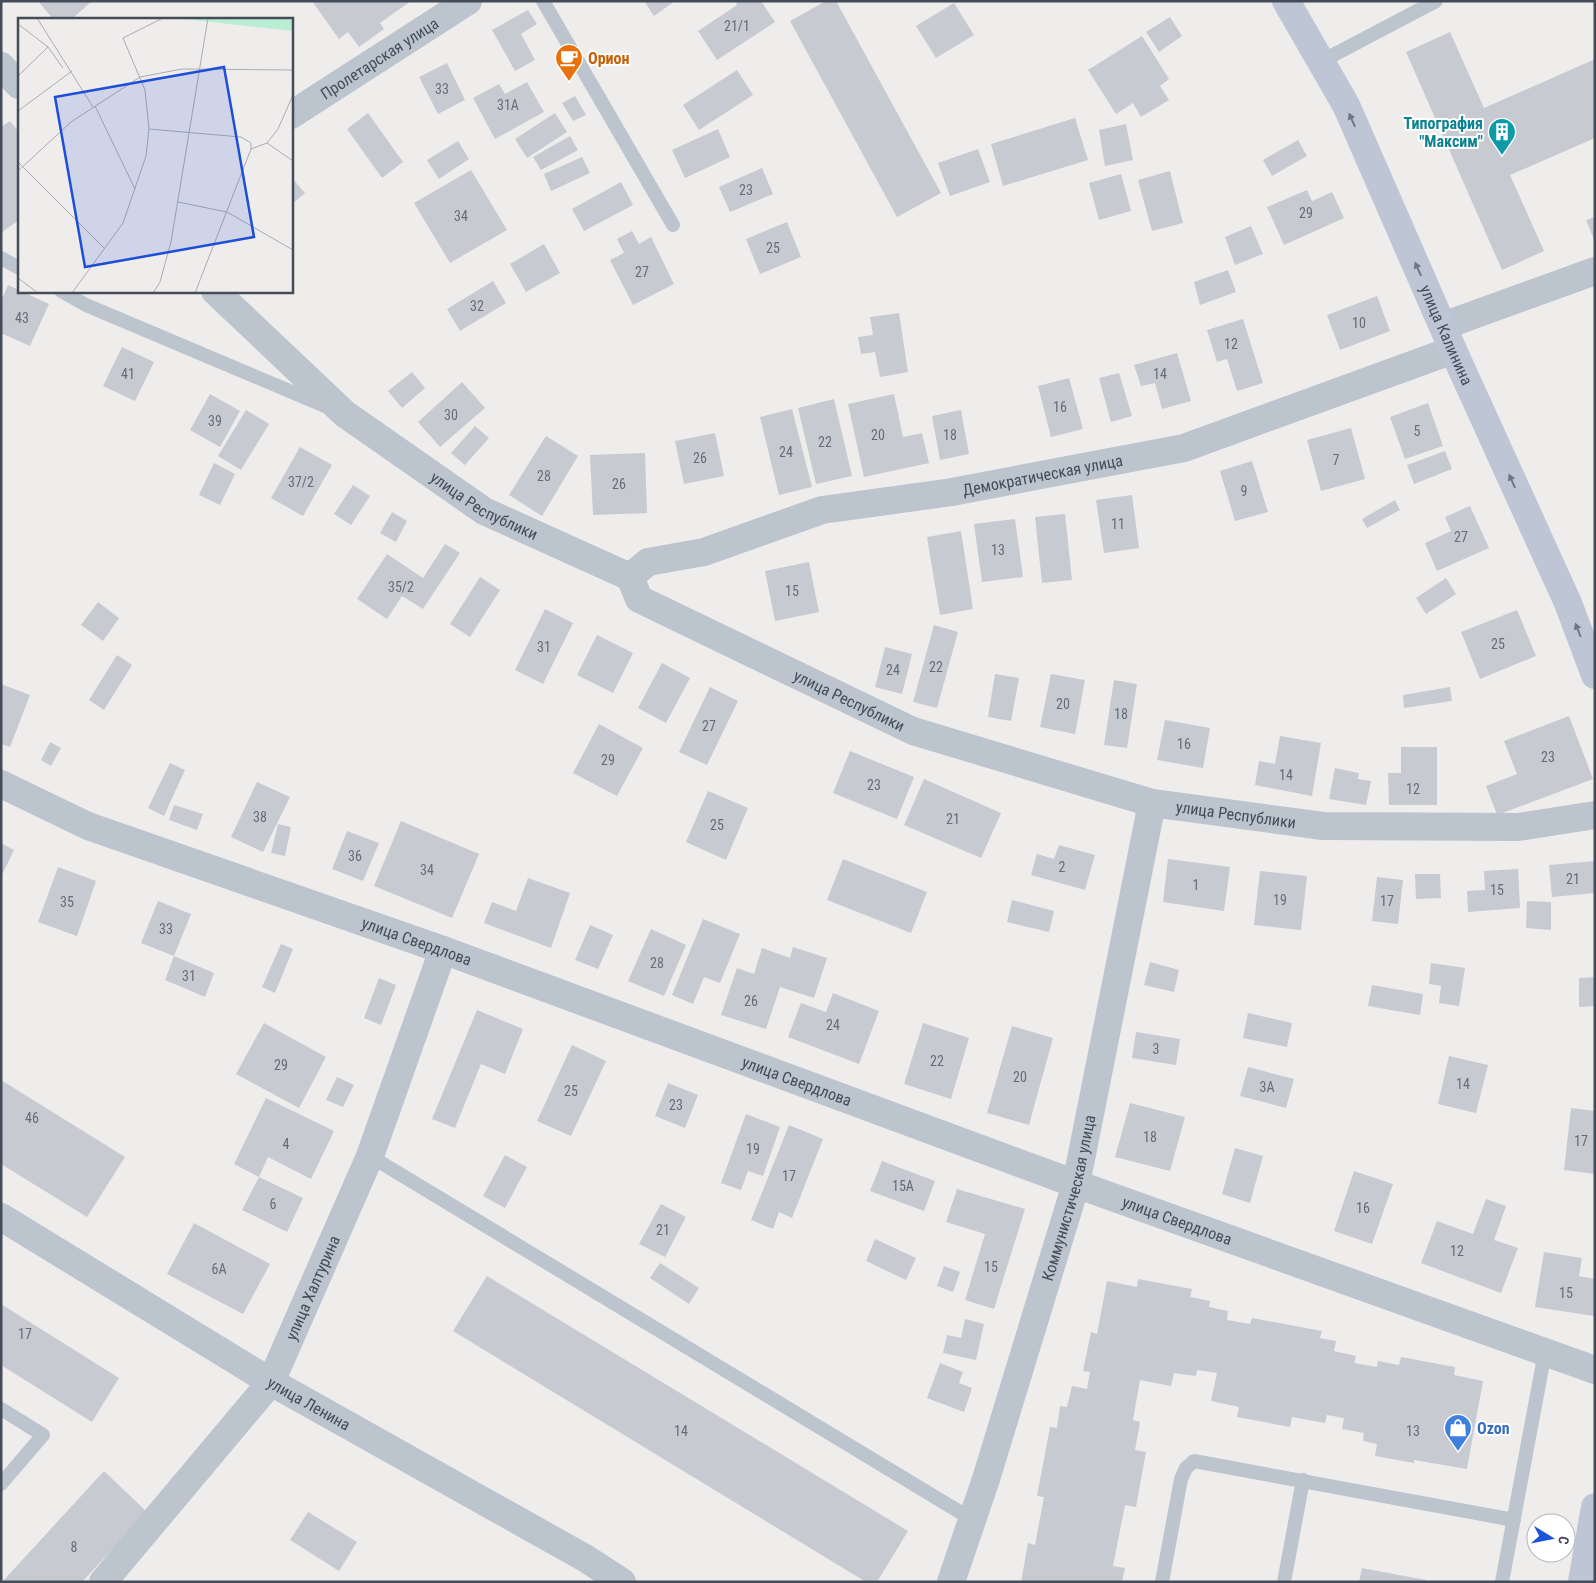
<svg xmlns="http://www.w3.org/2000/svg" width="1596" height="1583" viewBox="0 0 1596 1583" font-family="'Roboto Condensed',sans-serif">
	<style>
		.building { fill: #c8cad2 }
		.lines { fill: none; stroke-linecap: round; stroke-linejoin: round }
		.service { stroke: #bcc4ce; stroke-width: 14 }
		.minor { stroke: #bcc4ce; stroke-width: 28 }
		.secondary { stroke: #bec6d5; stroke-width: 28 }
		.oneway { fill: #6f7784 }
		.labels { text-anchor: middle; stroke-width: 4; stroke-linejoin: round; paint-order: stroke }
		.number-label { font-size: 14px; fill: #656c77 }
		.street-label { font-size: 16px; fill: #444c59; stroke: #fff }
		.food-label { font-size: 16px; font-weight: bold; fill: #c56008; stroke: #fff; text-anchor: start }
		.culture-label { font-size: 16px; font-weight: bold; fill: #0d838f; stroke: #fff; text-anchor: end }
		.shop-label { font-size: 16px; font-weight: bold; fill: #366cbe; stroke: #fff; text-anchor: start }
		.inset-road { fill: none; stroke: #abacb1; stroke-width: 1 }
		.view { fill: #1d4ed8; fill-opacity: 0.15; stroke: #1d4ed8; stroke-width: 2.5 }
		.inset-edge { fill: none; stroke: #444c59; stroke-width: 2.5 }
	</style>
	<rect width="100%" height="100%" fill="#efecec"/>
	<path class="building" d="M38 1H92L72 19H53Z
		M312 1H411L380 23 384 29 359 47 348 32 339 39Z
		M644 1H675L654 16Z
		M735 1H761L775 22 717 60 698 31 737 5Z
		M826 1H836L941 193 897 217 790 21Z
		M954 3 974 35 936 58 916 26Z
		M528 10 537 24 521 34 535 60 515 71 492 30Z
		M1170 17 1182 36 1159 52 1146 32Z
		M1450 32 1484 108 1593 60 1595 64V138L1510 175 1544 251 1502 270 1406 52Z
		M1142 36 1169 79 1160 86 1169 100 1141 117 1133 103 1116 114 1088 70Z
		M447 63 465 100 438 114 419 77Z
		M737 70 753 95 699 130 683 105Z
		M527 82 544 112 495 139 473 98 499 84 505 94Z
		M575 96 586 115 573 121 562 103Z
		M368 113 403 162 382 178 347 129Z
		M555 113 567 132 527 158 515 139Z
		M1075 118 1088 160 1003 186 991 144Z
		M10 121 19 132V220L1 233V127Z
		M1126 124 1133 160 1105 166 1099 130Z
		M718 129 730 157 685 178 672 150Z
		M570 136 578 150 541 170 533 157Z
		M1298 140 1307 156 1272 176 1263 160Z
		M458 141 469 159 439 179 427 160Z
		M978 149 990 182 950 196 938 163Z
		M582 157 590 173 551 191 544 174Z
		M762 168 773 194 730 212 719 187Z
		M471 170 507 230 450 263 414 203Z
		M1170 171 1183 223 1152 231 1138 180Z
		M1121 174 1131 211 1099 220 1089 183Z
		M291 177 305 193 291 205Z
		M621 182 633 205 584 231 572 209Z
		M1307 190 1312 201 1332 192 1344 218 1284 245 1267 207Z
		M1595 217V242L1586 220Z
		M787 222 801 257 760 274 746 239Z
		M1251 226 1263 254 1235 265 1225 237Z
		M632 231 639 244 651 237 674 284 633 305 610 260 624 253 617 239Z
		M544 244 560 273 526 292 510 264Z
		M1228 270 1236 292 1200 305 1194 282Z
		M493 281 506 303 460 331 447 309Z
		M8 285 49 304 30 346 1 333V301Z
		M1377 296 1390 331 1340 350 1327 315Z
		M899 313 908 372 880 377 875 352 861 354 858 337 873 335 870 317Z
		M1243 319 1263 383 1237 391 1227 359 1217 362 1207 330Z
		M122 347 154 362 135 401 103 386Z
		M1177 353 1191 401 1162 409 1155 383 1141 386 1134 365Z
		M412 372 425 388 402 408 388 391Z
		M1119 373 1132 416 1111 422 1099 378Z
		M1069 378 1083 429 1051 437 1038 386Z
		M462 382 485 408 440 447 418 422Z
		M210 394 240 411 220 447 190 430Z
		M894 394 903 437 922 433 929 463 864 477 848 404Z
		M834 399 852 476 816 484 798 408Z
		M1428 403 1443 446 1405 459 1390 417Z
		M792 409 812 487 779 495 760 417Z
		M246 410 269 424 241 470 218 456Z
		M961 410 969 454 940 460 932 416Z
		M475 426 489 438 465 465 451 453Z
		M1351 428 1365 479 1321 491 1307 440Z
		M715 433 724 476 684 484 675 441Z
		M546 436 578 456 542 516 509 495Z
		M300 447 332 465 303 516 271 498Z
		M1445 451 1452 469 1414 484 1407 465Z
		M645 453 647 513 593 515 590 455Z
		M1252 461 1268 512 1235 521 1220 471Z
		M214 463 235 474 220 505 199 495Z
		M353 485 370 496 351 525 334 514Z
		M1132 495 1139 548 1104 553 1096 500Z
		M1395 500 1400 510 1367 528 1362 519Z
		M1470 506 1489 548 1437 571 1425 543 1451 531 1445 517Z
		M392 512 407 521 396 542 380 533Z
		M1065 514 1072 580 1042 583 1035 517Z
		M1015 519 1023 577 982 582 974 524Z
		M961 531 973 609 940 615 927 537Z
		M445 544 460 553 423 609 402 596 387 619 357 599 387 554 423 578Z
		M809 562 819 612 775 621 765 571Z
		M480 577 500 590 470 637 450 624Z
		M1446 578 1456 594 1426 614 1416 598Z
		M98 602 119 618 103 641 81 625Z
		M545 609 573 623 543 684 515 670Z
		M1517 610 1536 656 1480 679 1461 632Z
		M934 625 958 632 937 708 913 702Z
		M597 635 633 653 613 693 577 675Z
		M885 647 912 654 902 694 875 687Z
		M117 655 132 665 104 710 89 700Z
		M662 663 690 678 666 723 638 708Z
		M995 674 1019 678 1011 721 988 717Z
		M1051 674 1085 680 1075 734 1040 727Z
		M1114 680 1137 684 1127 748 1104 745Z
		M1 684 30 695 10 747 1 744Z
		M710 687 738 701 707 765 679 752Z
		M1450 687 1452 701 1404 708 1403 695Z
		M1569 716 1593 779 1497 815 1486 786 1517 774 1504 741Z
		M1165 720 1210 728 1203 768 1157 760Z
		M599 724 643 748 617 796 573 773Z
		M1280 736 1321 743 1312 796 1255 785 1259 761 1275 764Z
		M50 742 61 748 51 766 41 760Z
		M1401 747H1437V805H1389L1388 773H1401Z
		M850 751 914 777 897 819 833 793Z
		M170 763 185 770 164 816 148 808Z
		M1335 768 1359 773 1358 779 1371 781 1366 805 1329 799Z
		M924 779 1001 813 981 858 904 825Z
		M257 782 290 797 263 852 231 837Z
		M708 791 748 808 726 860 686 842Z
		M174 805 203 814 197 830 169 820Z
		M401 821 479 854 452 918 374 886Z
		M278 824 291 827 285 856 271 853Z
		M347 831 379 843 363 881 332 869Z
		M1 843 14 850 1 877Z
		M1059 845 1095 855 1085 890 1031 875 1037 854 1054 859Z
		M843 859 927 892 911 933 827 900Z
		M1168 859 1230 867 1224 911 1163 902Z
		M1595 861V893L1552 897 1549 865Z
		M58 867 96 881 77 936 38 922Z
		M1518 869 1520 908 1468 912 1467 891 1485 890 1484 871Z
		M1260 871 1307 876 1301 930 1254 925Z
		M1415 874H1440L1441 898 1416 899Z
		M1377 877 1403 880 1398 924 1372 921Z
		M528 878 570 893 551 948 484 923 492 902 516 911Z
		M1012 900 1054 911 1049 932 1007 922Z
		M158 901 191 914 174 956 141 943Z
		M1527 901 1551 902V930L1526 928Z
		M703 919 740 934 720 983 704 977 693 1004 672 995Z
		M590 925 613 935 598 969 575 960Z
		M651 929 686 945 664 996 628 981Z
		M281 944 293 949 275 993 262 987Z
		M793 947 827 958 814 998 780 987 766 1029 721 1015 737 968 754 974 762 948 790 958Z
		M174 956 214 973 205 997 165 980Z
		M1150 962 1179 970 1174 992 1144 985Z
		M1431 963 1465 968 1459 1006 1439 1003 1441 986 1429 984Z
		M1595 977V1006L1579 1007V978Z
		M379 978 396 985 381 1025 364 1018Z
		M1372 985 1423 994 1420 1015 1368 1006Z
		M833 993 879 1011 859 1064 788 1037 801 1003 826 1012Z
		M477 1010 523 1029 505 1074 481 1064 455 1128 432 1119Z
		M1248 1013 1292 1023 1287 1047 1243 1038Z
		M264 1023 326 1057 299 1108 236 1074Z
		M923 1023 969 1038 951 1099 904 1084Z
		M1012 1026 1053 1038 1029 1125 987 1113Z
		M1136 1032 1180 1039 1176 1065 1132 1058Z
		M572 1045 606 1061 571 1136 537 1121Z
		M1449 1056 1488 1065 1476 1113 1438 1104Z
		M1248 1067 1294 1079 1286 1108 1240 1096Z
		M337 1077 354 1085 343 1107 326 1100Z
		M1 1080 125 1157 87 1217 1 1164Z
		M668 1083 698 1095 685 1128 655 1116Z
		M266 1098 334 1131 311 1179 268 1157 259 1177 234 1164Z
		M1130 1103 1185 1117 1170 1171 1115 1157Z
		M1571 1108 1595 1111V1174L1564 1170Z
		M746 1114 780 1127 763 1176 748 1171 741 1190 721 1183Z
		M789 1125 823 1139 792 1218 779 1212 773 1229 751 1220Z
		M1235 1148 1263 1156 1250 1203 1222 1194Z
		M505 1155 527 1167 505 1208 483 1196Z
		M882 1161 935 1181 924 1211 870 1191Z
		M1354 1171 1393 1184 1372 1244 1334 1231Z
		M259 1177 303 1198 287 1232 242 1210Z
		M957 1189 1025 1209 994 1309 965 1300 985 1234 946 1222Z
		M1486 1199 1506 1206 1494 1240 1518 1248 1501 1293 1421 1263 1437 1221 1473 1234Z
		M661 1204 686 1217 665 1257 639 1244Z
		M194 1223 270 1264 243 1314 167 1274Z
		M875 1239 916 1258 906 1280 866 1261Z
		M1544 1252 1582 1258 1579 1276 1595 1279 1594 1316 1535 1307Z
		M660 1263 699 1288 689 1304 650 1278Z
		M944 1266 960 1272 953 1292 937 1286Z
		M487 1276 908 1531 877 1582H866L453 1331Z
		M1138 1279 1192 1289 1190 1297 1210 1301 1209 1307 1228 1311 1227 1320 1250 1324 1252 1318 1322 1331 1320 1338 1336 1341 1334 1351 1356 1356 1354 1363 1377 1367 1378 1361 1399 1365 1401 1357 1455 1367 1454 1375 1483 1381 1467 1469 1414 1460V1463L1375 1456 1377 1444 1363 1441 1364 1433 1342 1429 1344 1418 1327 1415 1325 1423 1292 1417 1290 1427 1237 1417 1239 1407 1211 1401 1217 1373 1197 1370 1196 1376 1174 1373 1171 1386 1140 1380 1133 1420 1140 1422 1135 1450 1146 1452 1136 1507 1125 1505 1113 1566 1125 1568 1122 1582H1021L1028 1543 1035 1545 1044 1497 1037 1496 1050 1427 1057 1428 1060 1406 1067 1407 1072 1386 1087 1389 1090 1372 1083 1371 1091 1332 1097 1334 1107 1281 1137 1287Z
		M1 1304 119 1378 92 1422 1 1365Z
		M965 1319 984 1324 976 1360 943 1353 947 1335 961 1338Z
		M940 1363 963 1372 959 1383 972 1388 964 1412 927 1398Z
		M104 1471 147 1512 82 1582H2Z
		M308 1512 357 1542 339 1571 290 1540Z
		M1362 1568 1426 1580 1425 1582H1359Z"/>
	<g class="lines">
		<path class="service" d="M543 1 673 225
			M1320 62 1436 1
			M1 258 19 268
			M61 291 86 305 325 406
			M370 1156 973 1520
			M1 1409 43 1435 1 1484
			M1162 1582 1181 1479 1186 1468 1194 1461 1514 1520
			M1284 1582 1303 1480
			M1502 1582 1545 1352"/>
		<g class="minor">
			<path d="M1 66 19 85"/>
			<path id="s1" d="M291 115 468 1"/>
			<path id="s2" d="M215 291 345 414 484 511 630 577 639 599 913 731 1152 803 1323 826 1518 827 1595 815"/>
			<path d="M1443 326 1595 271"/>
			<path id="s3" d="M630 577 648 562 704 552 822 510 952 492 1184 448 1453 350"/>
			<path id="s4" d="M1 784 88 826 443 950 1076 1184 1595 1370"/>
			<path id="s5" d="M1 1217 271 1382 585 1558 622 1582"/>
			<path id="s6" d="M103 1582 271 1382 370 1156 443 950"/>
			<path id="s7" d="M951 1582 986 1479 1076 1184 1152 803"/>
		</g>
		<g class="secondary">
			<path id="s8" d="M1286 1 1346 105 1453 350 1568 603 1595 675"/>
			<path d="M1582 1582 1595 1507"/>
		</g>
	</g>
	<defs><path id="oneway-solid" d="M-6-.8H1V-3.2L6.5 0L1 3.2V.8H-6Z" transform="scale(1.25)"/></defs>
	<g class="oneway">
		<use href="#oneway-solid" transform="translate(1352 120) rotate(-114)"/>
		<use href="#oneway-solid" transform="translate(1418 269) rotate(-114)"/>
		<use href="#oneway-solid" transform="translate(1512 481) rotate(-114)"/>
		<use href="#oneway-solid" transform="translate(1578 630) rotate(-111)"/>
	</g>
	<defs>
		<symbol id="cafe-pin" viewBox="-11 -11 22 30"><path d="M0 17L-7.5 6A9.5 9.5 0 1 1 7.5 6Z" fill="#e8710a" stroke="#fff"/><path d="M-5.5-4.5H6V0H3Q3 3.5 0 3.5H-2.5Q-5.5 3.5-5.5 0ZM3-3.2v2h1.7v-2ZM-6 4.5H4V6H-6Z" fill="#fff"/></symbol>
		<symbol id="building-pin" viewBox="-11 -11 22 30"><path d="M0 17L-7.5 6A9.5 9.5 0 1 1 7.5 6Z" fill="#0f9aa8" stroke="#fff"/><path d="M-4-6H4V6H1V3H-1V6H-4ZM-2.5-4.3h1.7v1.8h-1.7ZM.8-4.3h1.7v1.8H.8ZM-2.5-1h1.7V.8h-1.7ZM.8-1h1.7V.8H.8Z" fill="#fff"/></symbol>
		<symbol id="shop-pin" viewBox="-11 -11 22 30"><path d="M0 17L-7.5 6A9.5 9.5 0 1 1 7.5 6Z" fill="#3f7fe0" stroke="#fff"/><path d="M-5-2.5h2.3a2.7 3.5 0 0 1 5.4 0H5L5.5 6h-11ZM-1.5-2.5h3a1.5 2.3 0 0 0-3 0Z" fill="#fff"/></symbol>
	</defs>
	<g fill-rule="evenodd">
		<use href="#cafe-pin" x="553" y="42" width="32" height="43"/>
		<use href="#building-pin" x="1486" y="116" width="32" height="43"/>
		<use href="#shop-pin" x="1442" y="1412" width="32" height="43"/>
	</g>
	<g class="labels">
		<g class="number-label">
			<text x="737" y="31">21/1</text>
			<text x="442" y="94">33</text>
			<text x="508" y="110">31А</text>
			<text x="746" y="195">23</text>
			<text x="1306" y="218">29</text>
			<text x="461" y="221">34</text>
			<text x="773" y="253">25</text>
			<text x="642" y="277">27</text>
			<text x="477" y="311">32</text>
			<text x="22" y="323">43</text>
			<text x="1359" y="328">10</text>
			<text x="1231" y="349">12</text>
			<text x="128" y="379">41</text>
			<text x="1160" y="379">14</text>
			<text x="1060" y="412">16</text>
			<text x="451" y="420">30</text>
			<text x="215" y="426">39</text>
			<text x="1417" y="436">5</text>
			<text x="878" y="440">20</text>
			<text x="950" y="440">18</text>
			<text x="825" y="447">22</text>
			<text x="786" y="457">24</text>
			<text x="700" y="463">26</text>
			<text x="1336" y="465">7</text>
			<text x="544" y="481">28</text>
			<text x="301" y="487">37/2</text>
			<text x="619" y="489">26</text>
			<text x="1244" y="496">9</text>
			<text x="1118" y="529">11</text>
			<text x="1461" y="542">27</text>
			<text x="998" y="555">13</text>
			<text x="401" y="592">35/2</text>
			<text x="792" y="596">15</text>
			<text x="1498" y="649">25</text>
			<text x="544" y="652">31</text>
			<text x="936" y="672">22</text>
			<text x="893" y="675">24</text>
			<text x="1063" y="709">20</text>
			<text x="1121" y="719">18</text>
			<text x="709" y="731">27</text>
			<text x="1184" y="749">16</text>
			<text x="1548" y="762">23</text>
			<text x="608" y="765">29</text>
			<text x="1286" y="780">14</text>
			<text x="874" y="790">23</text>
			<text x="1413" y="794">12</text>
			<text x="260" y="822">38</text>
			<text x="953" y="824">21</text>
			<text x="717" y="830">25</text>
			<text x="355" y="861">36</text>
			<text x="1062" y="872">2</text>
			<text x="427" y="875">34</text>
			<text x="1573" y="884">21</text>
			<text x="1196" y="890">1</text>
			<text x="1497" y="895">15</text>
			<text x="1280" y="905">19</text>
			<text x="1387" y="906">17</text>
			<text x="67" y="907">35</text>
			<text x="166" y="934">33</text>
			<text x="657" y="968">28</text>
			<text x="189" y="981">31</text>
			<text x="751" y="1006">26</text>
			<text x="833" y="1030">24</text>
			<text x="1156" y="1054">3</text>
			<text x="937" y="1066">22</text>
			<text x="281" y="1070">29</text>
			<text x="1020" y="1082">20</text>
			<text x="1463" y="1089">14</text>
			<text x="1267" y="1092">3А</text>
			<text x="571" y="1096">25</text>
			<text x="676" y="1110">23</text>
			<text x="32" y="1123">46</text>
			<text x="1150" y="1142">18</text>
			<text x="1581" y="1146">17</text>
			<text x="286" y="1149">4</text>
			<text x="753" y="1154">19</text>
			<text x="789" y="1181">17</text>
			<text x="903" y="1191">15А</text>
			<text x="273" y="1209">6</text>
			<text x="1363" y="1213">16</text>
			<text x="663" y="1235">21</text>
			<text x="1457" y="1256">12</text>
			<text x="991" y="1272">15</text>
			<text x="219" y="1274">6А</text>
			<text x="1566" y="1298">15</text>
			<text x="25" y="1339">17</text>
			<text x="681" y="1436">14</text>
			<text x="1413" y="1436">13</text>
			<text x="74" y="1552">8</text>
		</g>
		<g class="street-label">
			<text dy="6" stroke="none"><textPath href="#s1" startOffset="105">Пролетарская улица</textPath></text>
			<text dy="6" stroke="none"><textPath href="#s8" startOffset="371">улица Калинина</textPath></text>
			<text dy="6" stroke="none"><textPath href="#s3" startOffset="429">Демократическая улица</textPath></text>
			<text dy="6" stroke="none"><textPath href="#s2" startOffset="346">улица Республики</textPath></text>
			<text dy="6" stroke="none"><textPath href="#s2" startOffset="766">улица Республики</textPath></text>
			<text dy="6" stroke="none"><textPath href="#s2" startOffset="1171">улица Республики</textPath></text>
			<text dy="6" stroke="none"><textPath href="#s4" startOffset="445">улица Свердлова</textPath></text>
			<text dy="6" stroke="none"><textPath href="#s4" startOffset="850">улица Свердлова</textPath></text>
			<text dy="6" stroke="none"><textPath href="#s7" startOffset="402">Коммунистическая улица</textPath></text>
			<text dy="6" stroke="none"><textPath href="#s4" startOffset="1255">улица Свердлова</textPath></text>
			<text dy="6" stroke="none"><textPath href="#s6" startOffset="364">улица Халтурина</textPath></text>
			<text dy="6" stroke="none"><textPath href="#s5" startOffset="360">улица Ленина</textPath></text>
		</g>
		<g class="food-label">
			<text x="588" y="64">Орион</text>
		</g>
		<g class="culture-label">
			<text x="1483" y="129">Типография<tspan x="1483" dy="18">"Максим"</tspan></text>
		</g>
		<g class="shop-label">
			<text x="1477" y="1434">Ozon</text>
		</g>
	</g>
	<g transform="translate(18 18)">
		<rect width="275" height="275" fill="#efecec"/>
		<path d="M157 0H275V13Z" fill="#b9edd4"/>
		<path class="inset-road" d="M19 0 75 89M0 6 30 29 45 50M0 58 30 29M77 88 117 171M0 93 54 53M131 111 223 119 233 125V131L249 125 275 143M249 125 260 111 275 77M0 144 87 231M0 153 53 104 122 59 164 51 275 52M160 184 209 194 275 232M0 260 20 275M54 275 105 205 128 138 131 111 127 72 105 20 145 0M135 275 142 264 153 224 190 0M177 275 233 131"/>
		<path class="view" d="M206 49 236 219 67 249 37 79Z"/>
		<rect width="275" height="275" class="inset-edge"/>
	</g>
	<rect width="1596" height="1583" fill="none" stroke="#444c59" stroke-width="5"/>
	<g transform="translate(1551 1538) rotate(100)"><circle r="24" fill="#ffffff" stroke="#b4b7bd"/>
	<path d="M0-4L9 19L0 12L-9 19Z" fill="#1b55da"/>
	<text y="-8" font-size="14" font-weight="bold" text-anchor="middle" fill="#444c59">С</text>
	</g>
</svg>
